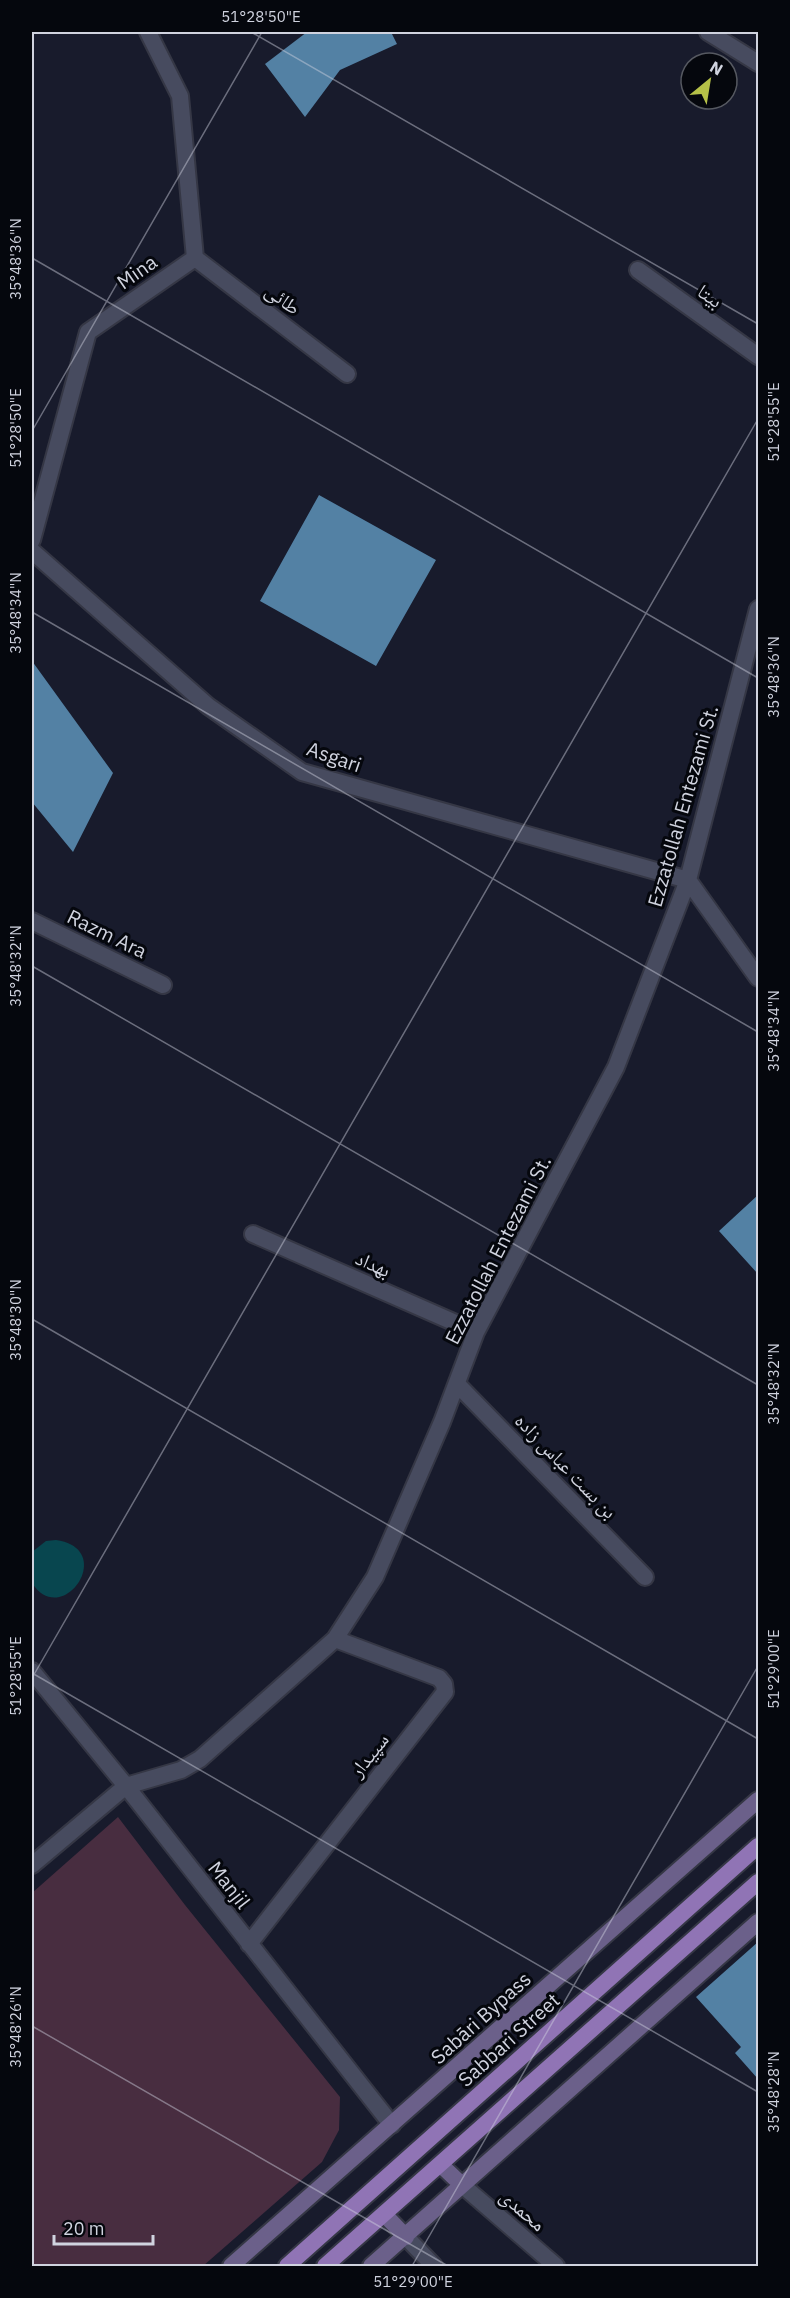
<svg xmlns="http://www.w3.org/2000/svg" width="790" height="2298" viewBox="0 0 790 2298" font-family="'IBM Plex Sans','Noto Naskh Arabic',sans-serif">
	<style>
		.green { fill: #482d40 }
		.water { fill: #08464f }
		.building { fill: #5381a4 }
		.lines { fill: none; stroke-linecap: round; stroke-linejoin: round }
		.minor-casing { stroke: #353745; stroke-width: 20 }
		.secondary-casing { stroke: #353745; stroke-width: 20 }
		.primary-casing { stroke: #353745; stroke-width: 20 }
		.minor { stroke: #474b5f; stroke-width: 16 }
		.secondary { stroke: #6b608a; stroke-width: 16 }
		.primary { stroke: #9074b5; stroke-width: 16 }
		.ticks { fill: none; stroke: #d0d3df; stroke-width: 1.5; stroke-opacity: 0.45 }
		.labels { text-anchor: middle; stroke-width: 6; stroke-linejoin: round; paint-order: stroke }
		.street-label { font-size: 20px; fill: #d0d3df; stroke: #05070d }
		.neatline { fill: none; stroke: #d0d3df; stroke-width: 2 }
		.ticks-label { font-size: 15px; text-anchor: middle; fill: #d0d3df }
	</style>
	<rect width="100%" height="100%" fill="#181b2c"/>
	<path class="green" d="M118 1817 185 1905 340 2097 339 2130 322 2162 203 2266H32V1893Z"/>
	<path class="water" d="M56 1540C118 1549 62 1630 32 1583V1552L46 1541Z"/>
	<path class="building" d="M307 32H391L397 44 340 70 305 117 265 64Z
		M319 495 436 560 376 666 260 601Z
		M32 661 113 773 73 852 32 802Z
		M758 1195V1274L719 1231Z
		M758 1942V2079L735 2053 741 2047 696 1997Z"/>
	<g class="lines">
		<defs>
			<path id="minor" d="M708 32 758 63
				M195 258 347 374
				M638 270 758 356
				M32 540 88 332 195 258 180 96 148 32
				M32 551 208 706 302 772 688 880 758 978
				M32 921 163 985
				M253 1234 476 1332
				M457 1384 645 1577
				M32 1671 126 1786 392 2125
				M32 1865 126 1786 181 1770 200 1759 335 1639 375 1577 442 1422 476 1332 616 1067 688 880 758 609
				M249 1944 445 1692 444 1684 439 1678 335 1639
				M462 2185 556 2266
				M406 2237 434 2266"/>
			<path id="secondary" d="M441 2165 462 2185
				M384 2214 406 2237
				M231 2266 758 1800
				M371 2266 758 1922"/>
			<path id="primary" d="M287 2266 758 1846
				M325 2266 758 1882"/>
		</defs>
		<use href="#minor" class="minor-casing"/>
		<use href="#secondary" class="secondary-casing"/>
		<use href="#primary" class="primary-casing"/>
		<use href="#minor" class="minor"/>
		<use href="#secondary" class="secondary"/>
		<use href="#primary" class="primary"/>
	</g>
	<path class="ticks" d="M251 32 758 324M32 258 758 678M32 431 262 32M32 612 758 1032M32 966 758 1385M32 1319 758 1739M32 1673 758 2092M32 1678 758 419M32 2026 448 2266M412 2266 758 1666"/>
	<g class="labels">
		<g class="street-label">
			<text transform="translate(137 272) rotate(-35)" y="7">Mina</text>
			<text transform="translate(710 296) rotate(35)" y="7">بیتا</text>
			<text transform="translate(283 299) rotate(37)" y="7">طائی</text>
			<text transform="translate(334 757) rotate(19)" y="7">Asgari</text>
			<text transform="translate(683 806) rotate(-74)" y="7">Ezzatollah Entezami St.</text>
			<text transform="translate(107 934) rotate(26)" y="7">Razm Ara</text>
			<text transform="translate(498 1250) rotate(-63)" y="7">Ezzatollah Entezami St.</text>
			<text transform="translate(373 1264) rotate(24)" y="7">بهداد</text>
			<text transform="translate(566 1466) rotate(46)" y="7">بن بست عباس زاده</text>
			<text transform="translate(369 1755) rotate(-52)" y="7">سپیدار</text>
			<text transform="translate(229 1885) rotate(52)" y="7">Manjil</text>
			<text transform="translate(481 2018) rotate(-42)" y="7">Sabāri Bypass</text>
			<text transform="translate(509 2040) rotate(-42)" y="7">Sabbari Street</text>
			<text transform="translate(523 2210) rotate(41)" y="7">محمدی</text>
		</g>
	</g>
	<rect width="790" height="2298" fill="none" stroke="#05070d" stroke-width="66"/>
	<g transform="translate(709 81) rotate(30)"><circle r="28" fill="#05070d" stroke="#565961" stroke-width="1.5"/>
	<path d="M0-4.5L10 22L0 15L-10 22Z" fill="#b6c148"/>
	<text y="-9" font-size="16" font-weight="bold" text-anchor="middle" fill="#d0d3df">N</text>
	</g>
	<path d="M54 2235v9h99v-9" fill="none" stroke="#d0d3df" stroke-width="3"/>
	<text x="63" y="2235" font-size="18" fill="#d0d3df" stroke="#05070d" stroke-width="4.5" paint-order="stroke">20 m</text>
	<rect x="33" y="33" width="724" height="2232" class="neatline"/>
	<g class="ticks-label">
		<text x="261" y="22">51°28'50"E</text>
		<text transform="translate(16 259) rotate(-90)" y="5">35°48'36"N</text>
		<text transform="translate(774 422) rotate(-90)" y="5">51°28'55"E</text>
		<text transform="translate(16 428) rotate(-90)" y="5">51°28'50"E</text>
		<text transform="translate(16 613) rotate(-90)" y="5">35°48'34"N</text>
		<text transform="translate(774 677) rotate(-90)" y="5">35°48'36"N</text>
		<text transform="translate(16 966) rotate(-90)" y="5">35°48'32"N</text>
		<text transform="translate(774 1031) rotate(-90)" y="5">35°48'34"N</text>
		<text transform="translate(16 1320) rotate(-90)" y="5">35°48'30"N</text>
		<text transform="translate(774 1384) rotate(-90)" y="5">35°48'32"N</text>
		<text transform="translate(774 1669) rotate(-90)" y="5">51°29'00"E</text>
		<text transform="translate(16 1676) rotate(-90)" y="5">51°28'55"E</text>
		<text transform="translate(16 2027) rotate(-90)" y="5">35°48'26"N</text>
		<text transform="translate(774 2092) rotate(-90)" y="5">35°48'28"N</text>
		<text x="413" y="2287">51°29'00"E</text>
	</g>
</svg>
